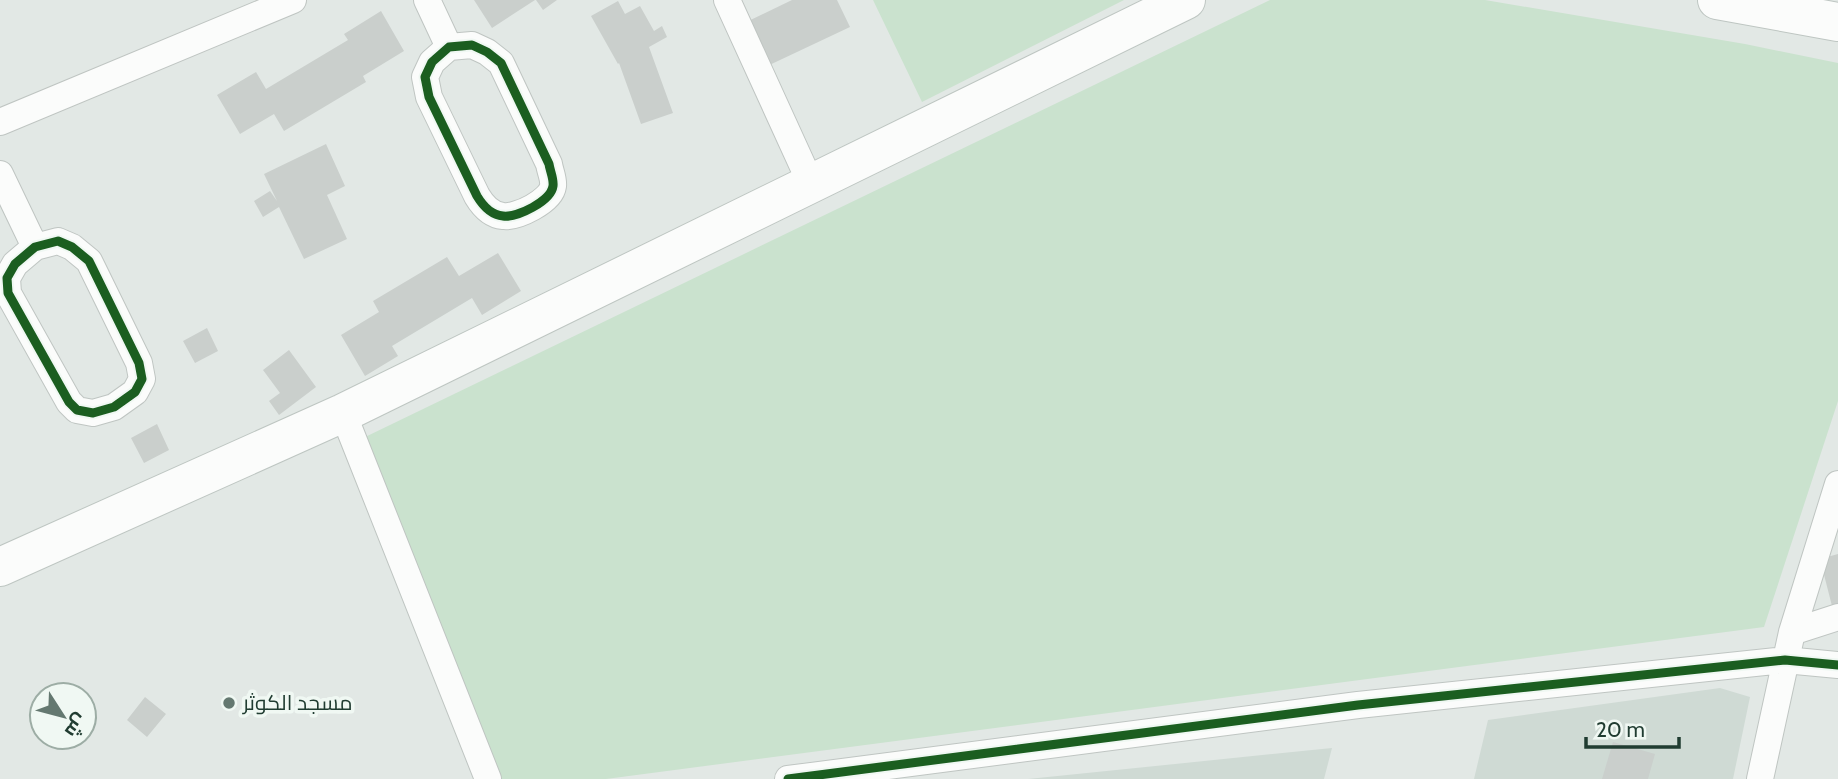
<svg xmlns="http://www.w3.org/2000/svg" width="1838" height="779" viewBox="0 0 1838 779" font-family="Cabin,Cairo,sans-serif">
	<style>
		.built { fill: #cfdad4 }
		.green { fill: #cae2ce }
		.building { fill: #cacfcc }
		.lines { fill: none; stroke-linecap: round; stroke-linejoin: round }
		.street-casing { stroke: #bfc5c2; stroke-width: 28 }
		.secondary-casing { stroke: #bec6c2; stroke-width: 40 }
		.street { stroke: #fbfcfb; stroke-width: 26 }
		.secondary { stroke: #fbfcfb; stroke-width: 38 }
		.cycleway-casing { stroke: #f0f8f3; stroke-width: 13 }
		.cycleway { stroke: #1b5e20; stroke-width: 9 }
		.poi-dot { fill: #647870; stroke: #f0f8f3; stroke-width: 2.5 }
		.labels { text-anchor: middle; stroke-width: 7; stroke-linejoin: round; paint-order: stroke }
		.poi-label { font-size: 21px; fill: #203c31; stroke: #f0f8f3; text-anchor: start }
	</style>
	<rect width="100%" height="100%" fill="#e2e8e5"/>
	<path class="built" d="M1720 688 1750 697 1733 779H1474L1488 720Z
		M1332 748 1324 779H1028Z"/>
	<path class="green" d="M873 0H1124L922 102Z
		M1270 0H1485L1745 44 1838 63V401L1764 627 606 779H495L361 439Z"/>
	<path class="building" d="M474 0H535L492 28Z
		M536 0H557L543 10Z
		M792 0H837L850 27 759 70 738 26Z
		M618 1 625 14 640 6 654 31 662 26 667 37 649 47 673 113 641 124 619 63 618 64 591 16Z
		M381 11 404 51 363 76 366 82 284 131 274 114 240 134 217 95 256 72 266 89 348 40 344 34Z
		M326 144 345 186 327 195 347 239 304 259 279 207 263 217 254 201 270 191 277 201 264 174Z
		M498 253 521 291 482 315 472 298 392 346 398 356 365 376 341 335 379 312 373 301 447 257 459 276Z
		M207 328 218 351 195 363 183 341Z
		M289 350 316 387 279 415 269 401 280 393 263 370Z
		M157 424 169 450 144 463 131 438Z
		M1838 554V605L1832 606 1820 559Z
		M145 697 166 714 147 737 127 720Z
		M1613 742 1655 754 1648 779H1602Z"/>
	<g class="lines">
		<defs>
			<path id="street" d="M427 0 449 47
				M727 0 811 184
				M472 45 487 52 501 63 549 164C550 171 554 179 553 186 551 201 517 218 503 216 491 215 483 206 477 196L429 97 425 77 432 62 449 47Z
				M0 122 293 0
				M0 174 35 247
				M58 241 72 247 89 261 139 363 142 379 135 392 114 407 93 413 77 410 69 402 8 293 7 278 15 264 35 247Z
				M343 413 488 779
				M1792 632 1838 617
				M788 779 1358 705 1785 660 1838 665
				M1760 779 1792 632 1838 484"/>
			<path id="secondary" d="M1717 0 1838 22
				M0 567 343 413 1186 0"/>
		</defs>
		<use href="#street" class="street-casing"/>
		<use href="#secondary" class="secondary-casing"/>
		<use href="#street" class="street"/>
		<use href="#secondary" class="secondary"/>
		<defs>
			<path id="cycleway" d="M472 45 487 52 501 63 549 164C550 171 554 179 553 186 551 201 517 218 503 216 491 215 483 206 477 196L429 97 425 77 432 62 449 47Z
				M58 241 72 247 89 261 139 363 142 379 135 392 114 407 93 413 77 410 69 402 8 293 7 278 15 264 35 247Z
				M788 779 1358 705 1785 660 1838 665"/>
		</defs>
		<use href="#cycleway" class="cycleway-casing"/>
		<use href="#cycleway" class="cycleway"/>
	</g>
	<circle class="poi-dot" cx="229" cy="703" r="7"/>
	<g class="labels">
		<g class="poi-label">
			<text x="243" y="710">مسجد الكوثر</text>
		</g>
	</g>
	<g transform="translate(63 716) rotate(126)"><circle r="33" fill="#f0f8f3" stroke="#9dada5" stroke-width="2"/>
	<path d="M0-5L12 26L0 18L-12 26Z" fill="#647870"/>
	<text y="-10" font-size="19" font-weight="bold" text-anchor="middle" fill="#203c31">ش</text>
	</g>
	<path d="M1586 737v10h93v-10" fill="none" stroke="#203c31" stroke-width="3.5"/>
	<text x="1596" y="737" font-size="21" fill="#203c31" stroke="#f0f8f3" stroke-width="5" paint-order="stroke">20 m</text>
</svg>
